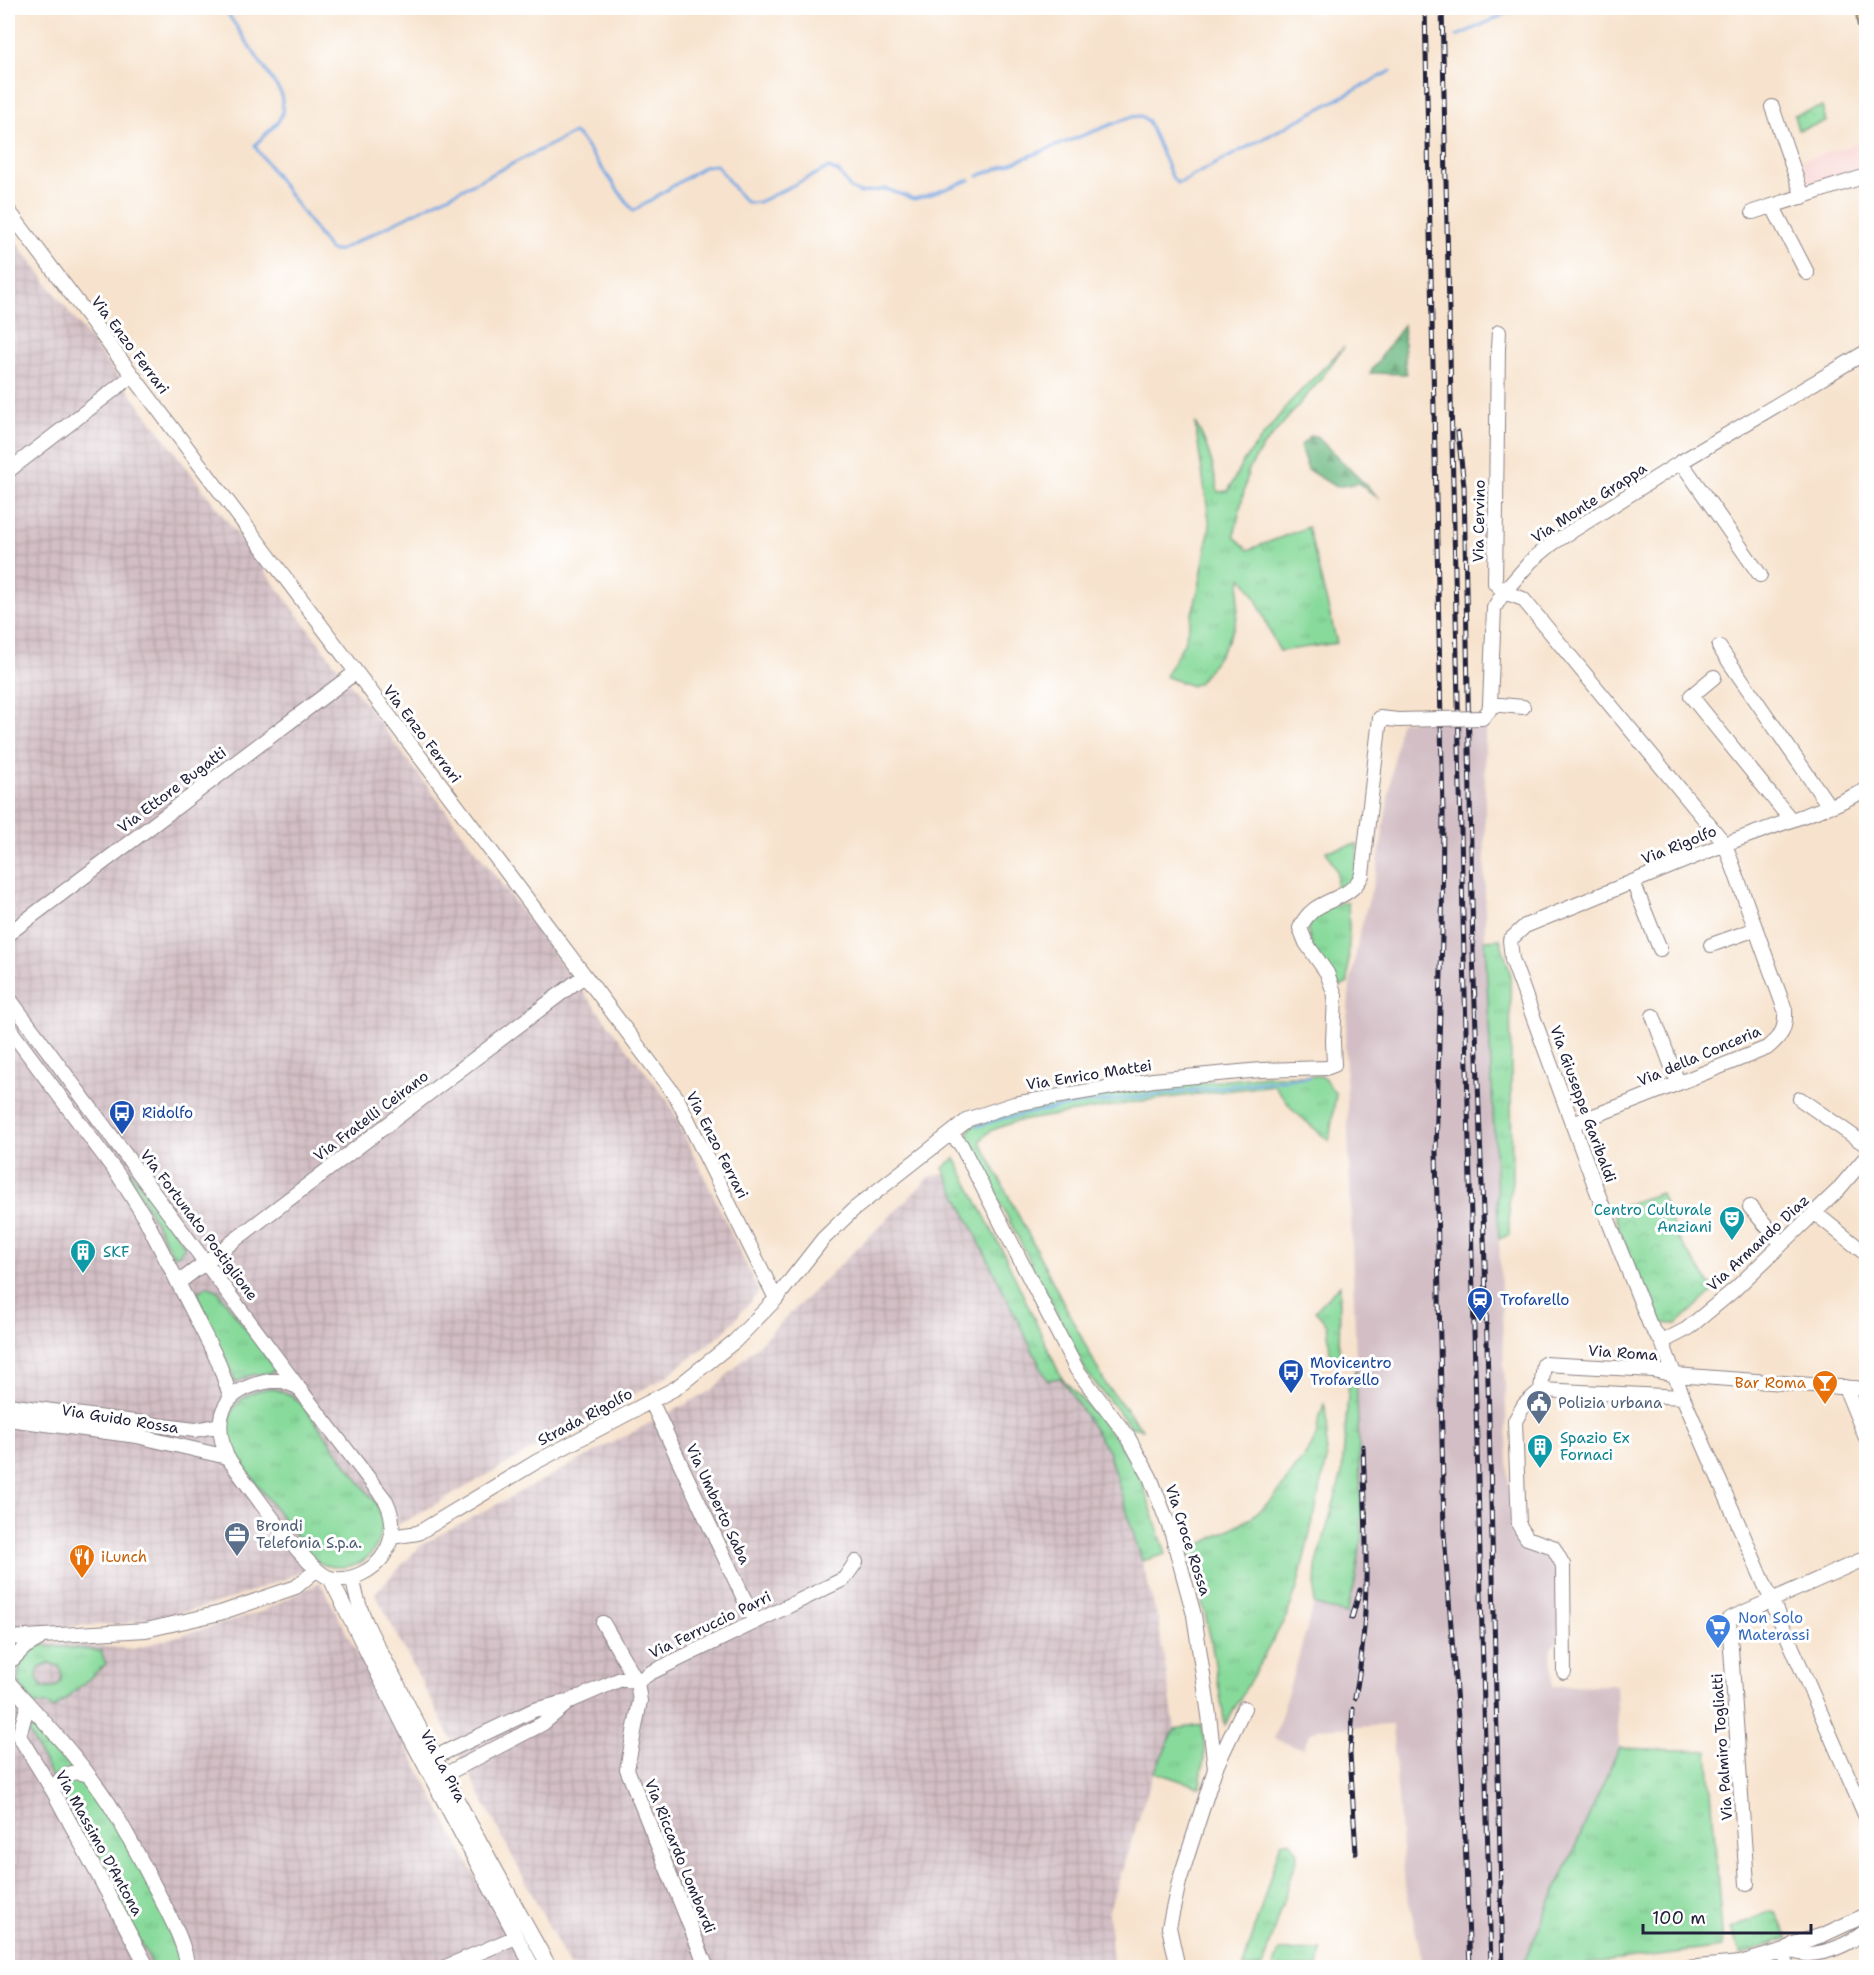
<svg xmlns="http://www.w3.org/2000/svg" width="1874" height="1975" viewBox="0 0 1874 1975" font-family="'Shantell Sans',sans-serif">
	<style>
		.built { fill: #f7d0ce }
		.industrial { fill: url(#industrial-grid) }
		.railway { fill: #d2bec4 }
		.grass { fill: url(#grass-tufts); stroke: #557e6b; stroke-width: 1.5; fill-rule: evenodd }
		.forest { fill: url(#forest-firs); stroke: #486e5f; stroke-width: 1.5 }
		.park { fill: url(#park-crowns); stroke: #557e6b; stroke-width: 1.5 }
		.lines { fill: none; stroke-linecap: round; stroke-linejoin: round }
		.stream { stroke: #79a9e3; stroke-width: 3 }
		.canal { stroke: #79a9e3; stroke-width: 12 }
		.minor-casing { stroke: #8c8284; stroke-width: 16 }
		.major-casing { stroke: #8c8284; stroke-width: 20 }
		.minor { stroke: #fff; stroke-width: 14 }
		.major { stroke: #ecc669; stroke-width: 16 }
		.rail-casing { stroke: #22223b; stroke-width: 5 }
		.rail { stroke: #fff; stroke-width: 3; stroke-dasharray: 9; stroke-linecap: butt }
		.minor-bridge-casing { stroke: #8c8284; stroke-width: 16; stroke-linecap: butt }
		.minor-bridge { stroke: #fff; stroke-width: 14 }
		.labels { text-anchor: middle; stroke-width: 6; stroke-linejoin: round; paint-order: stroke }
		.street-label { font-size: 15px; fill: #22223b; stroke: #fff }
		.transit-label { font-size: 15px; fill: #164399; stroke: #fff; text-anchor: start }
		.culture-label { font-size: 15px; fill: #0d838f; stroke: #fff; text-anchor: start }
		.food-label { font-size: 15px; fill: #c56008; stroke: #fff; text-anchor: end }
		.service-label { font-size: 15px; fill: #4e5e75; stroke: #fff; text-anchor: start }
		.shop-label { font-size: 15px; fill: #366cbe; stroke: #fff; text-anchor: start }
	</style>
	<defs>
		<pattern id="industrial-grid" width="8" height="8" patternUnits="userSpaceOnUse" patternTransform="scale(1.5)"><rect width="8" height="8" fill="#d2bec4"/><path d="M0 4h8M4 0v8" fill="none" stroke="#b4a3a9"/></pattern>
		<pattern id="grass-tufts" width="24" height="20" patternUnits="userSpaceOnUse" patternTransform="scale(1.5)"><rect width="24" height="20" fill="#88da9b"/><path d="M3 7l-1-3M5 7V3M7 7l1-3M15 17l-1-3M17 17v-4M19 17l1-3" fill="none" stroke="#75bb86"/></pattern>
		<pattern id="forest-firs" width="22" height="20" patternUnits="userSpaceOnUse" patternTransform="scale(1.5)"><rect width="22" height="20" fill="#6eba83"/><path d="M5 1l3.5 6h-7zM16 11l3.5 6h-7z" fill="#5a976c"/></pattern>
		<pattern id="park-crowns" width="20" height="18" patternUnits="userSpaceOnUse" patternTransform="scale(1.5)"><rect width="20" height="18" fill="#88da9b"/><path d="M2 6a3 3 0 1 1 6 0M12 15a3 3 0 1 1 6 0" fill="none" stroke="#75bb86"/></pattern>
	</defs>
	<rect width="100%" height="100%" fill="#fff"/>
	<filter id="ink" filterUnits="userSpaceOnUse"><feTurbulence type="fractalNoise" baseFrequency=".0167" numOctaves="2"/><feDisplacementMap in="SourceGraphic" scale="12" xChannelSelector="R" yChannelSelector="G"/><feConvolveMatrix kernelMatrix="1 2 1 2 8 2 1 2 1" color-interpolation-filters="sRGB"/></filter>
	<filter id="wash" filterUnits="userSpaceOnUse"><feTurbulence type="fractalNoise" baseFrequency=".008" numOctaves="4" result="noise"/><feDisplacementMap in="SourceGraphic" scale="24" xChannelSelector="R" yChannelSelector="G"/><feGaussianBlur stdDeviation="1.35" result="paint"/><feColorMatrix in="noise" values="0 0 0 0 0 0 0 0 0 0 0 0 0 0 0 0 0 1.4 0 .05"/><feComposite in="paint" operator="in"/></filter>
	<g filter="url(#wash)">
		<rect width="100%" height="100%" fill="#f7e3cd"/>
		<path class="built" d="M1865 141 1866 169 1810 186 1802 160Z"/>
		<path class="industrial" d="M8 231 570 975 669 1102 759 1292 723 1333 665 1377 528 1452 411 1518 287 1578 225 1601 174 1615 122 1624 21 1628 8 1631Z
			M945 1173 1047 1380 1061 1377 1108 1451 1142 1561 1158 1620 1175 1729 1154 1772 1108 1913 1114 1967H570L375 1593 422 1544 712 1390 930 1177Z
			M320 1582 523 1967H8V1721L14 1715 8 1701V1639L134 1649 261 1612Z"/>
		<path class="railway" d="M1400 721H1485V939H1500L1510 971 1512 1189 1509 1197V1235L1499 1239 1511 1536 1551 1553 1556 1560 1560 1639 1551 1648 1553 1686 1616 1685 1619 1748 1526 1957 1517 1967 1424 1968 1405 1885 1392 1725 1318 1729 1310 1734 1303 1749 1274 1739 1314 1604 1346 1614 1355 1583 1362 1533 1345 1045 1350 986 1359 935 1377 870Z"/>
		<path class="grass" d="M1344 347 1320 380 1261 449 1249 469 1234 536 1248 550 1308 527 1337 643 1280 651C1265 628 1261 599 1242 578 1237 590 1239 603 1237 616 1231 643 1214 662 1198 683L1192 686 1165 676 1184 643 1199 588 1210 526 1195 423C1208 443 1214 468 1218 492L1228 491 1243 462 1289 403Z
			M1357 844C1359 873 1362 876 1336 893L1337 872 1326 851Z
			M1348 902 1349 929 1348 983 1340 987 1313 950 1307 928C1317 914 1330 904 1348 902Z
			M1500 939 1510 971 1512 1189 1509 1197V1235L1499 1239 1485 940Z
			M1267 1076H1322L1336 1094 1329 1141 1293 1110 1274 1085 1142 1101 1014 1122 990 1131 980 1141 1106 1385 1142 1429 1131 1427 1087 1373 968 1140 971 1121 1009 1108 1150 1088Z
			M113 1148 183 1243 184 1248 178 1255H173L139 1192 111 1150Z
			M955 1158 1006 1258 1061 1377 1115 1436 1141 1478 1166 1554 1142 1561 1108 1451 1061 1378 1047 1380 943 1168Z
			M1340 1285 1339 1362 1331 1360 1327 1324 1315 1311Z
			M207 1286 217 1290 276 1370C262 1378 252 1369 236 1383L232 1372 197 1303 198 1292Z
			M1356 1369 1362 1533 1355 1583 1346 1614 1314 1604 1316 1567 1342 1473 1349 1382Z
			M272 1388 291 1395 305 1408 377 1505C391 1534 373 1568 339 1567 333 1567 325 1566 320 1563 317 1561 313 1557 310 1554L231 1450C221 1415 237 1392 272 1388Z
			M1324 1404C1332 1426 1323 1439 1327 1460L1297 1588 1287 1615 1225 1725 1211 1640 1193 1563 1188 1551 1249 1519 1274 1498 1311 1447 1317 1433 1318 1423Z
			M42 1645 101 1651 106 1664 54 1709 48 1705 34 1704C30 1699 25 1694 22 1688 12 1670 26 1652 42 1645ZM49 1663 59 1666C66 1681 56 1693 41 1686L37 1677 39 1668Z
			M39 1724 75 1766 54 1781 28 1731Z
			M1202 1725 1205 1750 1200 1787 1154 1772 1175 1729Z
			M1619 1748 1708 1751 1723 1947 1561 1967H1517L1526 1957Z
			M71 1776 85 1780 121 1831 165 1918 180 1957 181 1967H154L62 1795 64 1784Z
			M1290 1840 1298 1853 1262 1967H1243L1281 1842Z
			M1321 1950 1318 1967H1273L1279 1951Z"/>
		<path class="forest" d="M1403 325 1406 374 1370 373Z
			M1311 436H1316L1380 499 1358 483 1336 487 1308 470 1300 446Z"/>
		<path class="park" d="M1822 107 1826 122 1798 130 1794 115Z
			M1661 1193 1677 1237 1714 1290 1677 1324 1661 1323 1628 1253 1612 1209Z
			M1770 1911 1776 1912 1788 1938 1741 1955 1731 1929Z"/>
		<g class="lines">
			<path class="stream" d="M224 8 281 93 283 111 278 122 255 145 256 148 329 249 333 251 340 250 574 133 580 138 633 211 705 166 716 165C724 172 740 201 749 203 750 203 758 202 759 202L828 168 839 172 850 188 860 193 886 189 914 199 929 195 970 180
				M1457 36 1519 8
				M978 176 1131 117 1141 116 1148 121 1172 177 1177 183 1183 181 1391 71
				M977 1126 1004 1118 1078 1104 1309 1077"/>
			<path class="canal" d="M8 1710 10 1708"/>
		</g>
	</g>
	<g filter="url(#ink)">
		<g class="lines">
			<defs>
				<path id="minor" d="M1772 107 1803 197
					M1773 207 1807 273
					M8 210 677 1098 776 1299
					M1753 212 1866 176
					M1681 462 1760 575
					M8 471 132 376
					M1719 647 1829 806
					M1714 677 1691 696 1791 820
					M1490 704 1523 707
					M1482 718 1489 711 1490 704 1494 608 1504 592 1495 583 1498 348 1499 332
					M1866 790 1836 804 1725 844 1525 926 1510 940 1512 959 1601 1202 1650 1325 1662 1342 1683 1397 1866 1817
					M1633 882 1660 949
					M8 934 356 672
					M1711 945 1756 929
					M8 997 298 1387
					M1653 1016 1678 1083
					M8 1027 119 1176 144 1216 218 1361 231 1398
					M1800 1099 1866 1145
					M1572 1124 1636 1100 1767 1048C1782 1035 1786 1030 1785 1010L1725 844 1523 599 1504 592 1531 561 1553 543 1681 462 1866 352
					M951 1134 961 1145 1077 1370 1128 1437 1150 1477 1172 1534 1194 1615 1209 1715 1215 1769 1179 1882 1169 1927 1178 1968
					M1750 1207 1782 1244
					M1815 1213 1866 1254
					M178 1283 584 976
					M1662 1342 1687 1329 1734 1290 1837 1191 1866 1157
					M271 1381H283L298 1387 386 1501C394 1517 395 1536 385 1553 380 1562 370 1570 361 1574 352 1578 340 1581 330 1578 306 1571 246 1481 227 1457 210 1413 226 1388 271 1381Z
					M1845 1387 1866 1438
					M1541 1390 1524 1405 1515 1421 1519 1525 1527 1538 1553 1547 1563 1565 1564 1672
					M1683 1397 1541 1390 1544 1364 1653 1370 1675 1375 1866 1389
					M651 1401 755 1622
					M8 1405 179 1428 195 1430 220 1425
					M8 1419 137 1436 227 1457
					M391 1537 418 1533 536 1462 676 1388 735 1341 776 1299 823 1239 853 1210 969 1119 1014 1104 1153 1080 1261 1070 1326 1068 1334 1065 1333 1041 1335 995 1327 973 1306 943 1300 928C1314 895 1348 905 1362 875L1380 718 1398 720
					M353 1577C356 1613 380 1649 396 1681 444 1779 497 1873 550 1968
					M330 1578 405 1728 533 1968
					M603 1623 637 1682 640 1701 627 1769 707 1968
					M8 1638 146 1630 181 1622 220 1613 296 1587 316 1570
					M13 1659 25 1647 39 1639
					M8 1680 11 1685C45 1722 80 1760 108 1802 127 1832 143 1864 159 1895 171 1919 184 1941 188 1968
					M570 1701 621 1679 637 1682 650 1673 844 1579 856 1562
					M28 1704 19 1736 53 1791 148 1968
					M435 1757 534 1710 570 1701 542 1724 444 1775
					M1216 1767 1244 1708
					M53 1791C60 1776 71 1768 88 1775
					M1747 1884 1729 1619 1866 1558
					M1785 1950C1793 1951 1801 1954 1809 1954 1830 1953 1850 1943 1866 1931
					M1785 1950 1786 1968
					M443 1968 516 1937
					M1686 1968 1740 1963 1785 1950 1794 1944 1823 1935 1866 1915"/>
				<path id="major" d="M1865 8 1866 22"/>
			</defs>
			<use href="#minor" class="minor-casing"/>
			<use href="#major" class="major-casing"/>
			<use href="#minor" class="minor"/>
			<use href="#major" class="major"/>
			<defs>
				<path id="rail" d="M1425 8 1443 811 1442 936 1436 1152 1444 1534 1463 1784 1470 1968
					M1442 8 1463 918 1491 1968
					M1458 432 1464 486 1473 952 1485 1264 1503 1968
					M1352 1618 1360 1590
					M1355 1698C1371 1615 1366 1530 1363 1446
					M1353 1709 1350 1754 1356 1853"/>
			</defs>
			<use href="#rail" class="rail-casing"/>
			<use href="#rail" class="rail"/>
			<defs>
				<path id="minor-bridge" d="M1398 720 1482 718"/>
			</defs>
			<use href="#minor-bridge" class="minor-bridge-casing"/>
			<use href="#minor-bridge" class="minor-bridge"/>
		</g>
	</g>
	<defs>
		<symbol id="bus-pin" viewBox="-11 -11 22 30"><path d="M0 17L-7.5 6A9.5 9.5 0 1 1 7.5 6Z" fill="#1a4fb4" stroke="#fff"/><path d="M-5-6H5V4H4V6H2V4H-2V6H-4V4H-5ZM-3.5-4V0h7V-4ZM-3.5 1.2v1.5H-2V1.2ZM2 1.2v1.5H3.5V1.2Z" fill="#fff"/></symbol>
		<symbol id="theatre-pin" viewBox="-11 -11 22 30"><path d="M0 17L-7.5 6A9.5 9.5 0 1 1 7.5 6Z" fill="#0f9aa8" stroke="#fff"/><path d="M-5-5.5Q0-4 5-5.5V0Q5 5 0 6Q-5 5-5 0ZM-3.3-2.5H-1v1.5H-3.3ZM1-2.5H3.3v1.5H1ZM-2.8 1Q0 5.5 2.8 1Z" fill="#fff"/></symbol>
		<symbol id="building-pin" viewBox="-11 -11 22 30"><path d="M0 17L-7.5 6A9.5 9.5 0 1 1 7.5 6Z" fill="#0f9aa8" stroke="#fff"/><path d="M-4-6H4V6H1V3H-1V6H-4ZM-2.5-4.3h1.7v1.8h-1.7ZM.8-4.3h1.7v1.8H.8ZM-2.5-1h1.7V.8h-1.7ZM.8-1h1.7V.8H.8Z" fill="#fff"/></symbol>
		<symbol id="station-pin" viewBox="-11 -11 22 30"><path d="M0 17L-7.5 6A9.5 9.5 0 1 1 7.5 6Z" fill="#1a4fb4" stroke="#fff"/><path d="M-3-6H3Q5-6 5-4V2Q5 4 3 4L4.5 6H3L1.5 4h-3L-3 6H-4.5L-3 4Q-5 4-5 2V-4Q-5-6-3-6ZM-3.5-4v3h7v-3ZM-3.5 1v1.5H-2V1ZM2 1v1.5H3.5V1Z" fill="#fff"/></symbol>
		<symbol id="bar-pin" viewBox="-11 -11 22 30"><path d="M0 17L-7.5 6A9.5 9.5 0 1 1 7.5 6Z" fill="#e8710a" stroke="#fff"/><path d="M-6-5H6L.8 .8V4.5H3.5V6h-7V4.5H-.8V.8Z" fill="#fff"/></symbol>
		<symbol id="civic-pin" viewBox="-11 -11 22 30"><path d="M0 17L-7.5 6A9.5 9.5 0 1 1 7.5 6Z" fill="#5c6f8a" stroke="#fff"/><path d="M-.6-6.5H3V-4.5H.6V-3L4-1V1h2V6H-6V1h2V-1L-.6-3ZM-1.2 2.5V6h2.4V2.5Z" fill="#fff"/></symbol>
		<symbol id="office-pin" viewBox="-11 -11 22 30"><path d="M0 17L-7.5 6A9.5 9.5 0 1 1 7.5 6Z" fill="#5c6f8a" stroke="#fff"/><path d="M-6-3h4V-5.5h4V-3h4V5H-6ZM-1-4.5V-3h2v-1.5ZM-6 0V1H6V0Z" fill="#fff"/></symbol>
		<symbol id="restaurant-pin" viewBox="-11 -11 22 30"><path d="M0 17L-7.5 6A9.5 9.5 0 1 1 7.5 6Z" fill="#e8710a" stroke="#fff"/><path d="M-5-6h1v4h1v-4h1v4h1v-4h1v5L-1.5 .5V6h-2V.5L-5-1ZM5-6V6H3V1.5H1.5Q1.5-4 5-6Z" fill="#fff"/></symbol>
		<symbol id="supermarket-pin" viewBox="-11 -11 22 30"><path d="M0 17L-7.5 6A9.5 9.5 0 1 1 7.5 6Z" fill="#3f7fe0" stroke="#fff"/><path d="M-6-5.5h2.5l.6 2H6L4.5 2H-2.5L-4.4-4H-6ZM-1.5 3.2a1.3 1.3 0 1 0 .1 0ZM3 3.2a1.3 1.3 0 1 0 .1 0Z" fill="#fff"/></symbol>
	</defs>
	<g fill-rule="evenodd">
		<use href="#bus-pin" x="107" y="1098" width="30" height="40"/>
		<use href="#theatre-pin" x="1717" y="1204" width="30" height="40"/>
		<use href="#building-pin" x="68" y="1237" width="30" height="40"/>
		<use href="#station-pin" x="1465" y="1285" width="30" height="40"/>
		<use href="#bus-pin" x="1276" y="1357" width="30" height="40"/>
		<use href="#bar-pin" x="1810" y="1368" width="30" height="40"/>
		<use href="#civic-pin" x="1524" y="1388" width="30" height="40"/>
		<use href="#building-pin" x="1525" y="1432" width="30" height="40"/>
		<use href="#office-pin" x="222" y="1520" width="30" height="40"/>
		<use href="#restaurant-pin" x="67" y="1542" width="30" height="40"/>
		<use href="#supermarket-pin" x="1703" y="1612" width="30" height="40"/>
	</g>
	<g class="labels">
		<g class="street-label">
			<text transform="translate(130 345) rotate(53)" y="5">Via Enzo Ferrari</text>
			<text transform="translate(1589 503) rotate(-33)" y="5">Via Monte Grappa</text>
			<text transform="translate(1479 521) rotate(-89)" y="5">Via Cervino</text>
			<text transform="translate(422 734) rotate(53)" y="5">Via Enzo Ferrari</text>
			<text transform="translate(172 790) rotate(-37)" y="5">Via Ettore Bugatti</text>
			<text transform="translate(1679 845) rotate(-22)" y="5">Via Rigolfo</text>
			<text transform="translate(1699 1056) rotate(-23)" y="5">Via della Conceria</text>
			<text transform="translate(1089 1075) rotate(-9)" y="5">Via Enrico Mattei</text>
			<text transform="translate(1583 1104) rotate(70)" y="5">Via Giuseppe Garibaldi</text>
			<text transform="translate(371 1116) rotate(-37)" y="5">Via Fratelli Ceirano</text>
			<text transform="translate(717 1145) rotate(63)" y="5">Via Enzo Ferrari</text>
			<text transform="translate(199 1225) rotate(53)" y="5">Via Fortunato Postiglione</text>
			<text transform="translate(1758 1243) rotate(-43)" y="5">Via Armando Diaz</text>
			<text transform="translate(1623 1353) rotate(4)" y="5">Via Roma</text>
			<text transform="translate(585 1417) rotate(-28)" y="5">Strada Rigolfo</text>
			<text transform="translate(120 1419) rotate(9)" y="5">Via Guido Rossa</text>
			<text transform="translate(718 1504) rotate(65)" y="5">Via Umberto Saba</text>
			<text transform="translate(1188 1540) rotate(72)" y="5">Via Croce Rossa</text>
			<text transform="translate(710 1625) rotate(-26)" y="5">Via Ferruccio Parri</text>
			<text transform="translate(1722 1747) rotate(-94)" y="5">Via Palmiro Togliatti</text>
			<text transform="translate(443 1766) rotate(62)" y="5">Via La Pira</text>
			<text transform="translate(99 1843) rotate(61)" y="5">Via Massimo D'Antona</text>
			<text transform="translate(680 1856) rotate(68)" y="5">Via Riccardo Lombardi</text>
		</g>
		<g class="transit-label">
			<text x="142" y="1118">Ridolfo</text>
			<text x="1500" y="1305">Trofarello</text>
			<text x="1310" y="1368">Movicentro<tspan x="1310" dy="17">Trofarello</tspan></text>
		</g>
		<g class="culture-label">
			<text x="1712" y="1215" text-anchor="end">Centro Culturale<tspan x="1712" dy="17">Anziani</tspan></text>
			<text x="103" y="1257">SKF</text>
			<text x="1560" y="1443">Spazio Ex<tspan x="1560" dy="17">Fornaci</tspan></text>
		</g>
		<g class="food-label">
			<text x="1806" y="1388">Bar Roma</text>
			<text x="101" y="1562" text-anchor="start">iLunch</text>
		</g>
		<g class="service-label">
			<text x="1558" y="1408">Polizia urbana</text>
			<text x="256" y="1531">Brondi<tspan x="256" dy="17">Telefonia S.p.a.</tspan></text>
		</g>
		<g class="shop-label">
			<text x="1738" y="1623">Non Solo<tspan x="1738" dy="17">Materassi</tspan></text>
		</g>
	</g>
	<rect width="1874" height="1975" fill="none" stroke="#fff" stroke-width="30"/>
	<path d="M1643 1924v9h168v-9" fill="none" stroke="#22223b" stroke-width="3"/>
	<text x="1652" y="1924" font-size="18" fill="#22223b" stroke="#ffffff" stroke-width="4.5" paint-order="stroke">100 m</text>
</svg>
